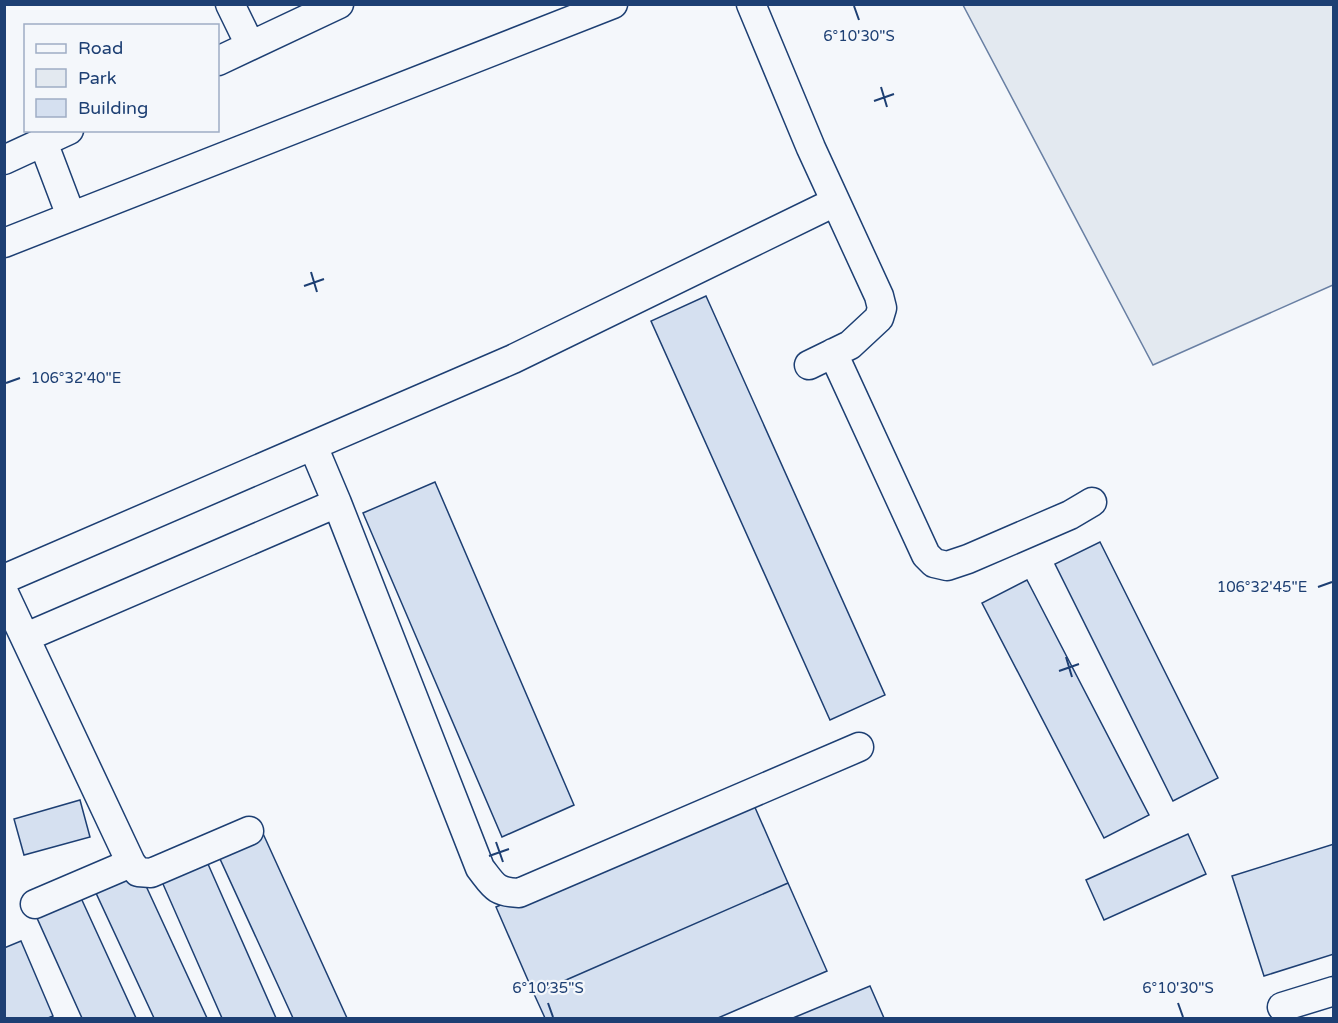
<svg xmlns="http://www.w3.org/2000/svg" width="1338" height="1023" viewBox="0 0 1338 1023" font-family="'Varela Round',sans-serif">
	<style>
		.green { fill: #e3e9f0; stroke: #687fa3; stroke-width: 1.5 }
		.building { fill: #d5e0f0; stroke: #1d3f73; stroke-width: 1.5 }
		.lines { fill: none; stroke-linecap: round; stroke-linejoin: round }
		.minor-casing { stroke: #1d3f73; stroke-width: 31 }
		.minor { stroke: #f4f7fb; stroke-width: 28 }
		.ticks { fill: none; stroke: #1d3f73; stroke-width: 2 }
		.ticks-label { font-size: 15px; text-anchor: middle; fill: #1d3f73; stroke: #f4f7fb; stroke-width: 4.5; stroke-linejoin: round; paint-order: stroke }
	</style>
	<rect width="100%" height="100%" fill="#f4f7fb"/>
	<path class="green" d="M963 5H1333V285L1153 365Z"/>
	<path class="building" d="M706 296 885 695 830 720 651 321Z
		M435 482 574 805 502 837 363 513Z
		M1100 542 1218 778 1173 801 1055 564Z
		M1027 580 1149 815 1104 838 982 603Z
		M750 796 788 883 534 994 496 907Z
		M80 800 90 837 24 855 14 819Z
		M260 827 347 1018H293L215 848Z
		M1188 834 1206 874 1104 920 1086 880Z
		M1334 844V954L1264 976 1232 876Z
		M204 855 276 1018H222L159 875Z
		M140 873 207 1018H154L96 893Z
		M788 883 827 971 718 1018H545L534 994Z
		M81 898 136 1018H82L37 918Z
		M21 941 53 1016 48 1018H4V948Z
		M870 986 884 1018H793Z"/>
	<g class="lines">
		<defs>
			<path id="minor" d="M230 4 250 45
				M751 4 811 148 879 296 882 308 879 318 850 345 809 365
				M218 61 339 4
				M43 142 71 216
				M4 160 69 130
				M4 243 613 4
				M833 353 926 555 934 563 947 566 968 559 1070 515 1092 502
				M313 446 337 503 480 868C494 886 495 892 519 893L859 747
				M4 579 513 359 835 202
				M4 593 131 863 138 872 151 873 249 831
				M26 637 337 503
				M35 904 131 863
				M1282 1007 1334 991"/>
		</defs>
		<use href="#minor" class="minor-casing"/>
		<use href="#minor" class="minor"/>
	</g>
	<path class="ticks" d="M854 6 859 20M881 87 887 107M874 101 894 94M311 272 317 292M304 286 324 279M6 383 20 378M1318 587 1332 582M1066 657 1072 677M1059 671 1079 664M496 842 503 862M489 856 509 849M548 1003 553 1017M1178 1003 1183 1017"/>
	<g class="ticks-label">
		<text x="859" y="41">6°10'30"S</text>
		<text x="76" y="383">106°32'40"E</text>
		<text x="1262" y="592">106°32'45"E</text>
		<text x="548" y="993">6°10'35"S</text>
		<text x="1178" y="993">6°10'30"S</text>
	</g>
	<rect width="1338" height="1023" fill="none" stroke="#1d3f73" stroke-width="12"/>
	<rect x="24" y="24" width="195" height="108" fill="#f4f7fb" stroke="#9eadc5" stroke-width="1.5"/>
	<rect x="36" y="44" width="30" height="9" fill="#f4f7fb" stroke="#9eadc5" stroke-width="1.5"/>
	<text x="78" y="54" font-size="18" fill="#1d3f73">Road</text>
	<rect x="36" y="69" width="30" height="18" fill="#e3e9f0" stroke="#9eadc5" stroke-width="1.5"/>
	<text x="78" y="84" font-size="18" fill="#1d3f73">Park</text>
	<rect x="36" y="99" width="30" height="18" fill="#d5e0f0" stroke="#9eadc5" stroke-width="1.5"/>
	<text x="78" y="114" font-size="18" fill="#1d3f73">Building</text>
</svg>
